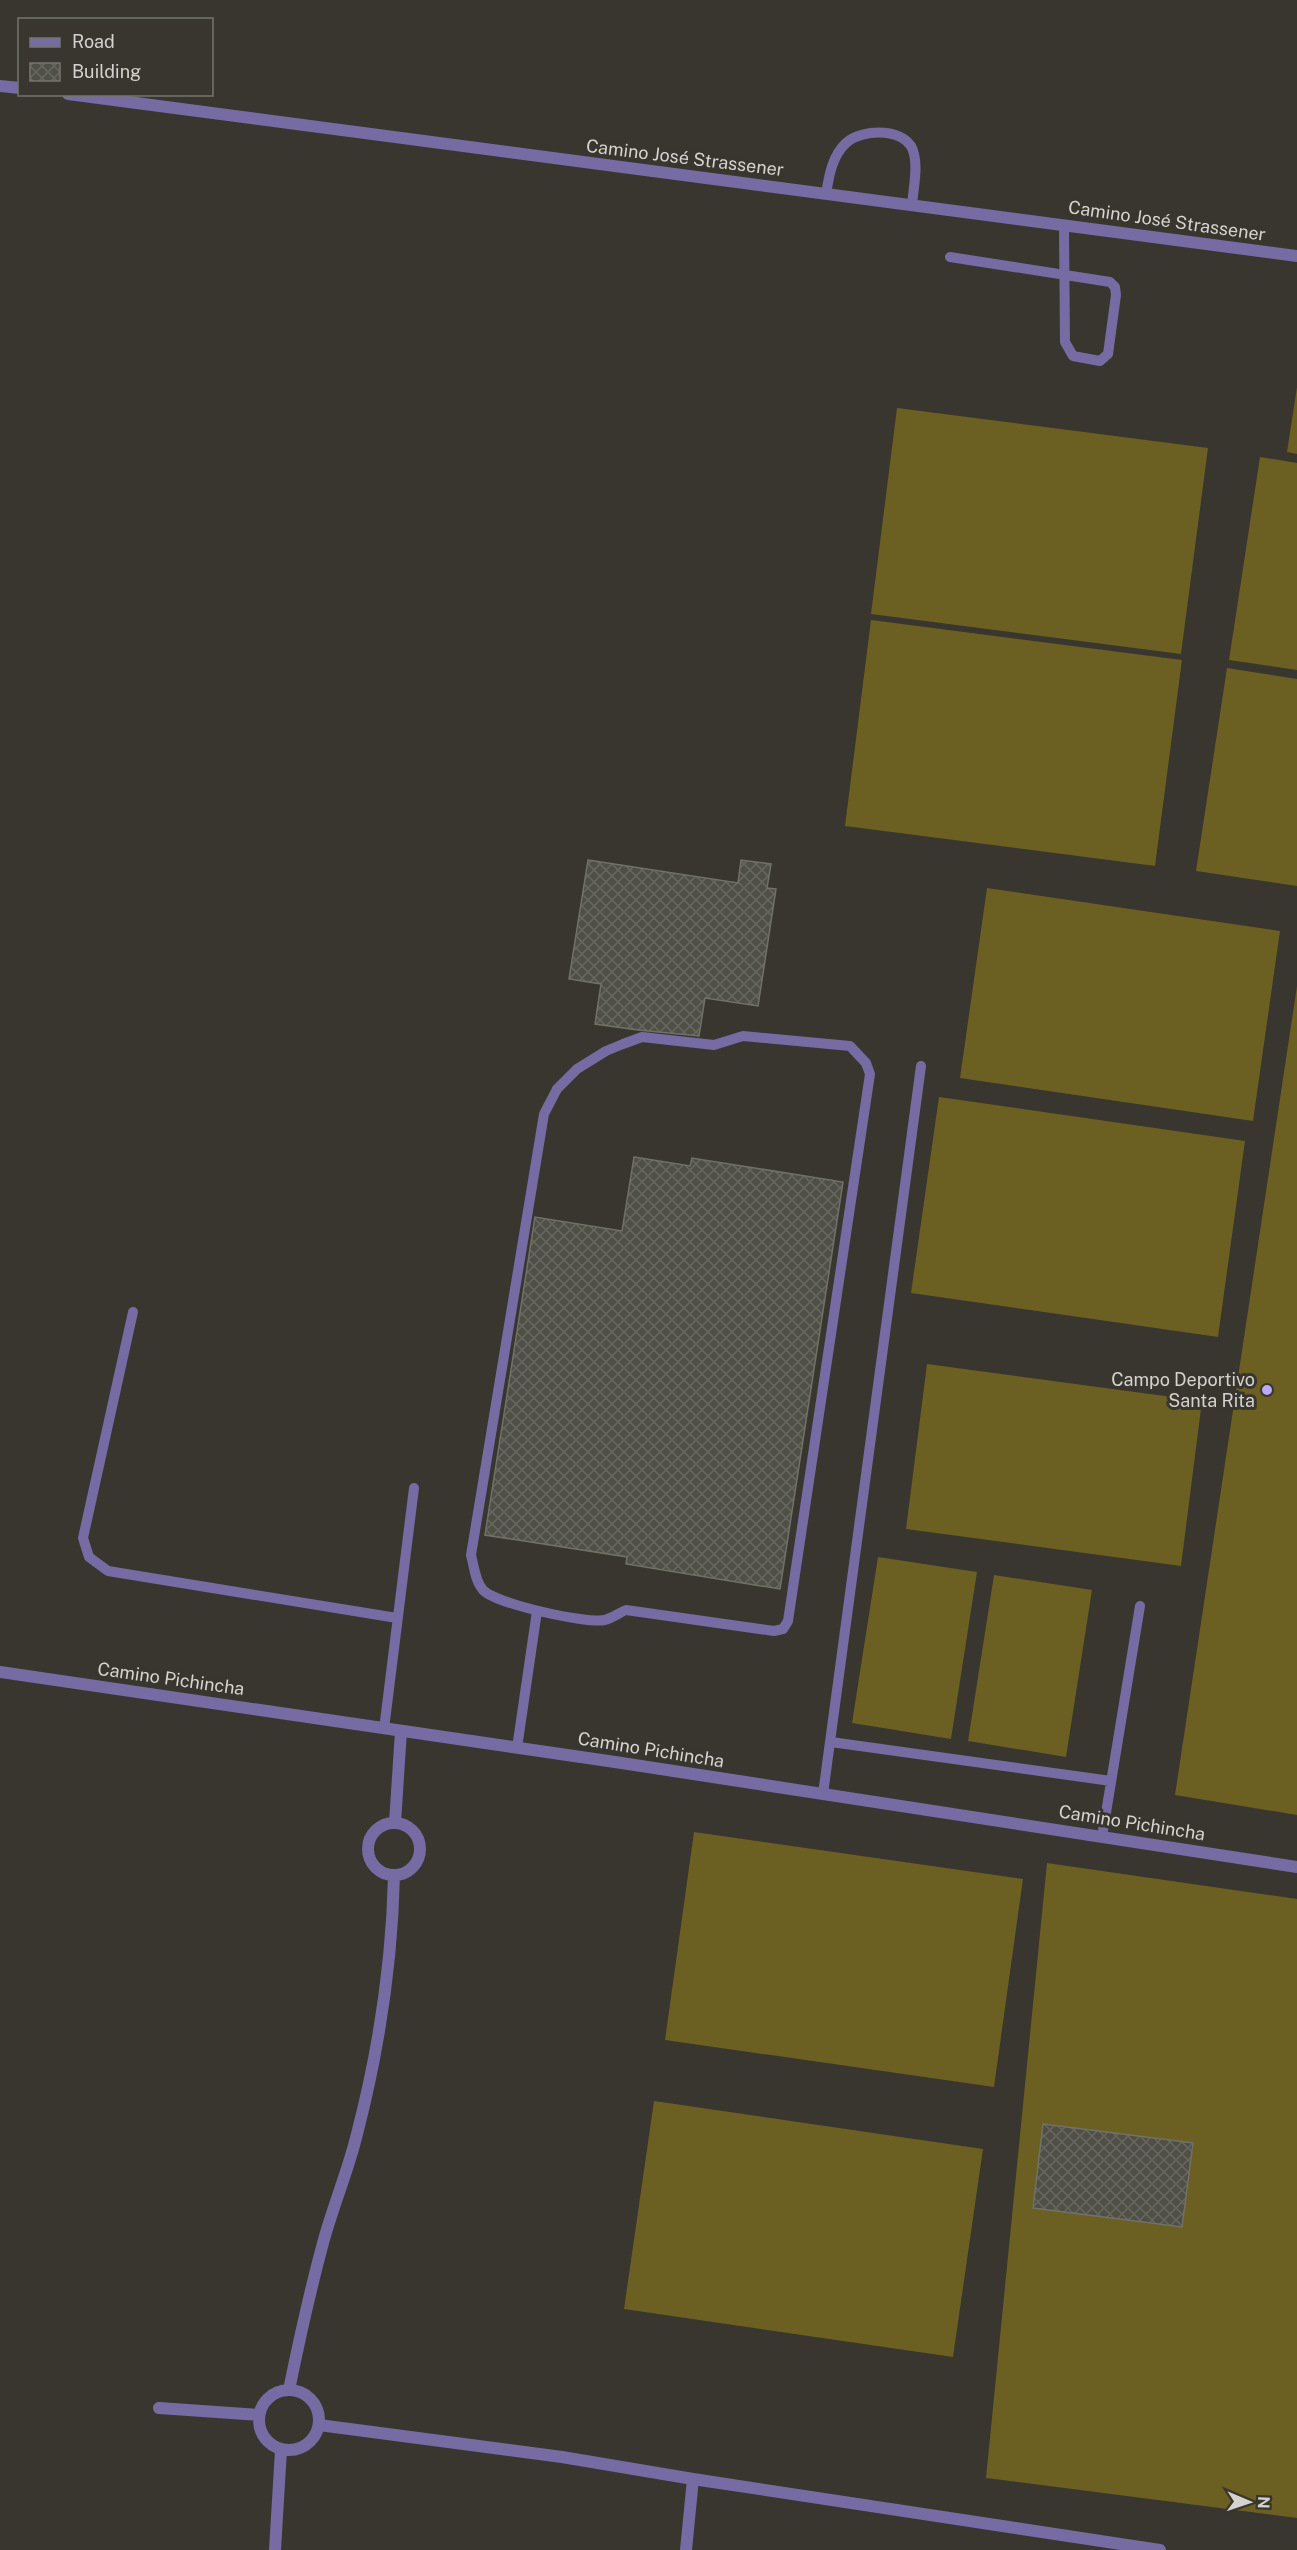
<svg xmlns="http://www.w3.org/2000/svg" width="1297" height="2550" viewBox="0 0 1297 2550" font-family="'Public Sans',sans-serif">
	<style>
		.pitch { fill: #6b5f22 }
		.building { fill: url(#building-cross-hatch); stroke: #727168; stroke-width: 1.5 }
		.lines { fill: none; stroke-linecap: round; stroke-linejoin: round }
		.service { stroke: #766ba2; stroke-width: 10 }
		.minor { stroke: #766ba2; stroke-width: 12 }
		.poi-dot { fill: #b9abf7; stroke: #38362e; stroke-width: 2 }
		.labels { text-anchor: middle; stroke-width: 6; stroke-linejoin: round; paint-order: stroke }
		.street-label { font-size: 18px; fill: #d4d3cf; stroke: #38362e }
		.poi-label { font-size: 18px; fill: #d4d3cf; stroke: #38362e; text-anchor: end }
	</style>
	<defs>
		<pattern id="building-cross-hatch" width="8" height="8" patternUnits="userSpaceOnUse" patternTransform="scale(1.5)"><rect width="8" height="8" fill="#504f46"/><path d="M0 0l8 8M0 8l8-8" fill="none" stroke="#686760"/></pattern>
	</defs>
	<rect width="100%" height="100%" fill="#38362e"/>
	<path class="pitch" d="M1297 387V454L1287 452Z
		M897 408 1208 448 1181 654 871 614Z
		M1260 457 1297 463V670L1229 660Z
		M871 620 1182 660 1155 866 845 826Z
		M1227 668 1297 679V886L1196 871Z
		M987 888 1280 931 1253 1121 960 1078Z
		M1297 986V1815L1175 1795Z
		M939 1097 1245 1141 1218 1337 911 1293Z
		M927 1364 1202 1401 1181 1566 906 1529Z
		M878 1557 977 1572 951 1739 852 1723Z
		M994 1575 1092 1590 1066 1757 968 1741Z
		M694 1832 1023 1879 994 2087 665 2040Z
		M1047 1863 1297 1899V2518L986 2478Z
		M654 2101 983 2149 953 2357 624 2309Z"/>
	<path class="building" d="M588 860 738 883 741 860 771 864 767 888 776 889 758 1006 705 998 699 1036 638 1030 595 1024 601 984 569 979Z
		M634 1157 690 1166 692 1158 843 1182 780 1589 626 1564 627 1557 485 1535 535 1217 622 1231Z
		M1043 2124 1193 2143 1182 2227 1033 2208Z"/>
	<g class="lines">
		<path class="service" d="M826 194C829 176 832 156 846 143 862 128 909 127 914 154 918 169 913 190 912 206
			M950 257 1110 282 1115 287 1116 295 1108 354 1100 361 1073 356 1065 342 1064 226
			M743 1036 850 1046 866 1063 870 1074 788 1621 783 1629 774 1631 626 1610C619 1613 612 1618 605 1620 587 1624 496 1604 483 1590 475 1581 474 1566 471 1555L544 1114 557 1089 577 1069 606 1051 623 1044 642 1037 714 1045Z
			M133 1312 83 1538 89 1557 108 1571 397 1618
			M384 1729 414 1488
			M831 1742 1111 1781
			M517 1748 537 1611
			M823 1794 921 1066
			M1102 1837 1140 1606"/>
		<path class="minor" d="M0 86 20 88
			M68 94 1297 256
			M0 1672 615 1762 1297 1867
			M395 1823 401 1731
			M368 1849a26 26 0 1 1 52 0a26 26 0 1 1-52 0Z
			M259 2420a30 30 0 1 1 60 0a30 30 0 1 1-60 0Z
			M289 2390C299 2341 310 2291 323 2243 333 2206 348 2171 357 2134 379 2049 392 1963 394 1876
			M159 2408 259 2415
			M319 2425 562 2457 693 2479 1160 2550
			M275 2550 281 2450
			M686 2550 693 2479"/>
	</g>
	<circle class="poi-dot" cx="1267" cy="1390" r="6"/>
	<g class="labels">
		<g class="street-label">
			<text transform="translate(685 158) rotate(7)" y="6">Camino José Strassener</text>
			<text transform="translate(1167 221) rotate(8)" y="6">Camino José Strassener</text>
			<text transform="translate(171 1679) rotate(8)" y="6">Camino Pichincha</text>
			<text transform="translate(651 1750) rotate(9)" y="6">Camino Pichincha</text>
			<text transform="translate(1132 1823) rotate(9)" y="6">Camino Pichincha</text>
		</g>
		<g class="poi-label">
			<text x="1255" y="1386">Campo Deportivo<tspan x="1255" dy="21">Santa Rita</tspan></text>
		</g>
	</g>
	<rect x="18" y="18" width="195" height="78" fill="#38362e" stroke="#76756e" stroke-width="1.5"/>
	<rect x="30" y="38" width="30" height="9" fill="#766ba2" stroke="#76756e" stroke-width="1.5"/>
	<text x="72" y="48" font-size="18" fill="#d4d3cf">Road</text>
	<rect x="30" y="63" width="30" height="18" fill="url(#building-cross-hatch)" stroke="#76756e" stroke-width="1.5"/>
	<text x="72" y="78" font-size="18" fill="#d4d3cf">Building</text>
	<g transform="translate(1249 2502) rotate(92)" stroke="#38362e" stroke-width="4.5" paint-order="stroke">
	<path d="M0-4.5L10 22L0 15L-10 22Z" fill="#d4d3cf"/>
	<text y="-9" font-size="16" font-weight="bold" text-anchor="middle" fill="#d4d3cf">N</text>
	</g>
</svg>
